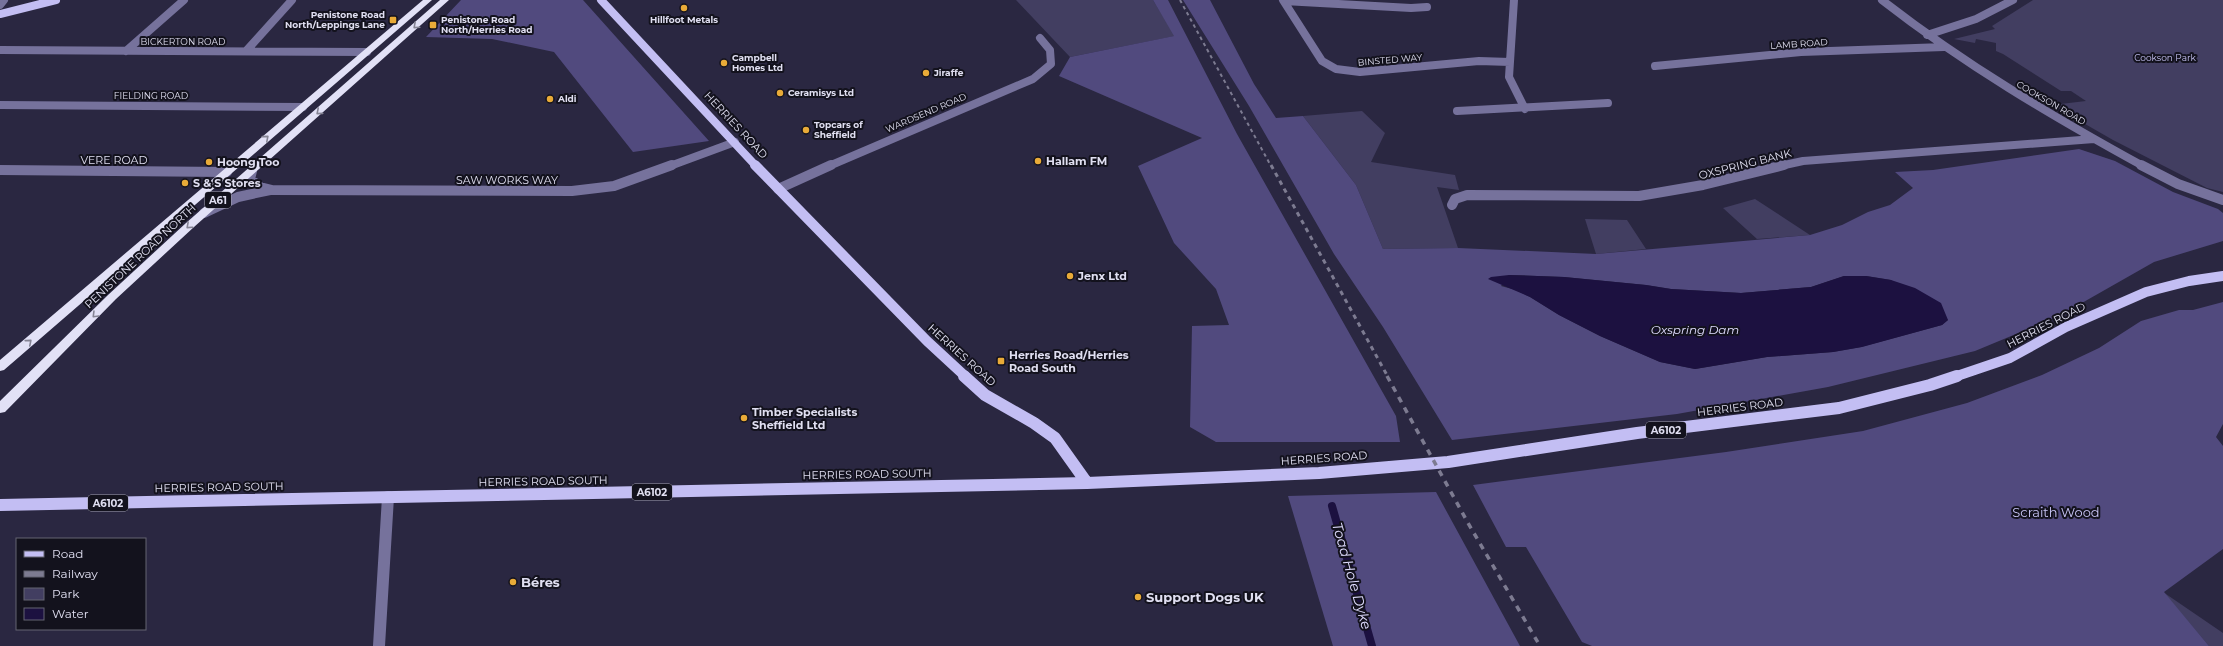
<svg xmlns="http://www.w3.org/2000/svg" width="2223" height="646" viewBox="0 0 2223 646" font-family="Montserrat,sans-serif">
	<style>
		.green { fill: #423e61 }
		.forest { fill: #514a7e; fill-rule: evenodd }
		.water { fill: #1c1140 }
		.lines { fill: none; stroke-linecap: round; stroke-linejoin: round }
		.stream { stroke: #1c1140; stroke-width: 8 }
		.minor-far2 { stroke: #76729c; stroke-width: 8 }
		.minor-far1 { stroke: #76729c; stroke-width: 10 }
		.minor { stroke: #76729c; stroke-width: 12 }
		.major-far2 { stroke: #c3bef3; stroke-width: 8 }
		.major-far1 { stroke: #c3bef3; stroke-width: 10 }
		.major { stroke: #c3bef3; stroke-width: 12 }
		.highway { fill: #e2e1f6; fill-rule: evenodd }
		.rail-far2 { stroke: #7d7b91; stroke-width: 2; stroke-dasharray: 3.5 3.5; stroke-linecap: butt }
		.rail-far1 { stroke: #7d7b91; stroke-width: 3; stroke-dasharray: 4.5 4.5; stroke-linecap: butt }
		.rail { stroke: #7d7b91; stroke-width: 3.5; stroke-dasharray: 6 6; stroke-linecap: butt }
		.oneway { stroke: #858494 }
		.poi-dot { fill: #e9ab38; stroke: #13121d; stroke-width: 1.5 }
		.labels { text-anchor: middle; stroke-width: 4; stroke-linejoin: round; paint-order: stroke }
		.far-poi-label { font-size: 9px; font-weight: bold; fill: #e0dff1; stroke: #13121d; text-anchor: start }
		.far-street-label { font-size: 9px; fill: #e0dff1; stroke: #13121d }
		.far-park-label { font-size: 9px; fill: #c9c5f6; stroke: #13121d }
		.shield { fill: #13121d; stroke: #a2a2b1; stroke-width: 1 }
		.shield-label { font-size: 10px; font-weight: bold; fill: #e0dff1 }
		.street-label { font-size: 11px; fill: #e0dff1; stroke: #13121d }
		.poi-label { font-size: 11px; font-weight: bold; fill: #e0dff1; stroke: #13121d; text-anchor: start }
		.water-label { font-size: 12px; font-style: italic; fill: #e0ddff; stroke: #13121d }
		.near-park-label { font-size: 13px; fill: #c9c5f6; stroke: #13121d }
		.near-poi-label { font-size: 13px; font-weight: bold; fill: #e0dff1; stroke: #13121d; text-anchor: start }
		.near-water-label { font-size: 14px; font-style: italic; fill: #e0ddff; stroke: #13121d }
	</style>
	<rect width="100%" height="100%" fill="#2a2741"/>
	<path class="green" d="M1016 0H1153L1175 36 1070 57Z
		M2033 0H2223V192L2207 188 2113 140 2052 105 2086 101 2071 91H2061L2003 54 1996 51V43L1976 39 1975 43 1954 39 1995 29 1992 26Z
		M1362 111 1385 133 1371 162 1455 175 1459 190 1437 187 1458 248 1383 249 1356 185 1303 116Z
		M1755 199 1810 235 1757 239 1723 208Z
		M1585 219 1627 220 1646 249 1596 254Z
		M2163 592 2223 633V646H2209Z"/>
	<path class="forest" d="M461 0H583L709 141 633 152 554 52 492 39 426 37Z
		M1153 0H1168L1237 134 1396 416 1400 442H1216L1190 427 1192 326 1229 325 1216 289 1174 243 1138 166 1202 138 1059 76 1070 57 1174 36Z
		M1183 0H1210L1254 84 1276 118 1303 116 1356 185 1383 249 1458 248 1596 254 1810 235 1842 225 1868 212 1890 205 1913 188 1895 172 1933 170 2079 149 2115 161 2173 192 2218 209 2223 213V241L2154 262 2059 316 1975 351 1828 387 1677 414 1452 440 1383 327 1334 254 1249 106ZM1509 275 1564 277 1646 285 1671 289 1741 293 1811 287 1844 276H1866L1891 280 1948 320 1942 325 1861 347 1833 352 1767 357 1695 369 1660 362 1600 336 1559 315 1530 297 1516 290 1501 286Z
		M2223 302V424L2216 437 2223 446V549L2164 592 2209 646H1592L1582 642 1526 547H1506L1473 485 1726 452 1863 431 1967 403 2042 375 2099 348 2141 321 2179 310H2193Z
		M1436 492 1520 646H1333L1288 496Z"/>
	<path class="water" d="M1509 275 1564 277 1646 285 1671 289 1741 293 1811 287 1844 276H1866L1891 280 1915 288 1941 303 1948 320 1942 325 1862 347 1833 352 1767 357 1695 369 1660 362 1600 336 1559 315 1530 297 1488 279 1491 277Z"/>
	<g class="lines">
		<path class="stream" d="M1332 506 1372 646"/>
		<path class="minor-far2" d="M1283 0 1322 61 1336 69 1360 72 1479 61 1510 62
			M1514 0 1509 77 1525 109
			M1882 0C1964 64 2052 116 2143 166
			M1284 1 1411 8 1427 7
			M0 5 4 0
			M1927 35 1976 19 2013 0
			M0 50 367 52
			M247 50 292 0
			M126 51 184 0
			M1655 66 1801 52 1944 47
			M0 105 303 107
			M1457 111 1608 103
			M670 166 735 142
			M829 166 1033 79 1051 64 1050 50 1040 38
			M1780 166 1803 161 2094 139"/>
		<path class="minor-far1" d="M2141 165 2178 184 2223 200
			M0 170 227 172
			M252 171 250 179 260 187 272 190 572 191 614 186 672 165
			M778 189 831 165
			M1452 205 1455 199 1467 195 1639 196 1703 185 1784 165
			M204 213 238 197 270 190"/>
		<path class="minor" d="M379 646 388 497"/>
		<path class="major-far2" d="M601 0 756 166
			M0 14 56 0"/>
		<path class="major-far1" d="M755 165 927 341 966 377
			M1954 377 2010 358 2066 327 2146 292 2189 281 2223 276"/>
		<path class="major" d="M964 376 985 395 1034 423 1055 438 1087 483
			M0 505 1087 483 1319 473 1448 462 1637 433 1839 408 1930 385 1957 376"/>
		<path class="highway" d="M423 0H432L4 370 0 371V360Z
			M440 0H449L194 227 116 299 5 412 0 413V401L108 295 186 223Z"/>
		<path class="rail-far2" d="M1180 0 1271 166"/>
		<path class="rail-far1" d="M1271 165 1388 377"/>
		<path class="rail" d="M1387 376 1468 523 1540 646"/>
	</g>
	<defs><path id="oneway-chevron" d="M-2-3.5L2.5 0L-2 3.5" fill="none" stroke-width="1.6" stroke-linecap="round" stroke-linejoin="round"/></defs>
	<g class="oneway">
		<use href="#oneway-chevron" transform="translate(416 26) rotate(138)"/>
		<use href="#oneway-chevron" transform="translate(319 112) rotate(139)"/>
		<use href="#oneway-chevron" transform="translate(266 138) rotate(-41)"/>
		<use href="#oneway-chevron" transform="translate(189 226) rotate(138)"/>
		<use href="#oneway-chevron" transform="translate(95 315) rotate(135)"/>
		<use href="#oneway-chevron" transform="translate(29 342) rotate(-41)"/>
	</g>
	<g class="poi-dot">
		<circle cx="684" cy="8" r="4"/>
		<rect x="389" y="16" width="8" height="8" rx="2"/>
		<rect x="429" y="21" width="8" height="8" rx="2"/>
		<circle cx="724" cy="63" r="4"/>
		<circle cx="926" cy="73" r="4"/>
		<circle cx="780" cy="93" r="4"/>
		<circle cx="550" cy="99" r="4"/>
		<circle cx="806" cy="130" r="4"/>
		<circle cx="1038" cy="161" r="4"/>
		<circle cx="209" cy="162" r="4"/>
		<circle cx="185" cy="183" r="4"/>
		<circle cx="1070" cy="276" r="4"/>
		<rect x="997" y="357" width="8" height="8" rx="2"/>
		<circle cx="744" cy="418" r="4"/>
		<circle cx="513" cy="582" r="4"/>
		<circle cx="1138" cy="597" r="4"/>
	</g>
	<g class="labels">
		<g class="far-poi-label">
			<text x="385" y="18" text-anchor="end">Penistone Road<tspan x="385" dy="10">North/Leppings Lane</tspan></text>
			<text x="441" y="23">Penistone Road<tspan x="441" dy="10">North/Herries Road</tspan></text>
			<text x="684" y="23" text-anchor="middle">Hillfoot Metals</text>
			<text x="732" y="61">Campbell<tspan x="732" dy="10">Homes Ltd</tspan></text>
			<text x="934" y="76">Jiraffe</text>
			<text x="788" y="96">Ceramisys Ltd</text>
			<text x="558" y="102">Aldi</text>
			<text x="814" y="128">Topcars of<tspan x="814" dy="10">Sheffield</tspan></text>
		</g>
		<g class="far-street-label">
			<text x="183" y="45">BICKERTON ROAD</text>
			<text transform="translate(1799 44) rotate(-4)" y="3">LAMB ROAD</text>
			<text transform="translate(1390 60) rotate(-5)" y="3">BINSTED WAY</text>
			<text x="151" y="99">FIELDING ROAD</text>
			<text transform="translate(2051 103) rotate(30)" y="3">COOKSON ROAD</text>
			<text transform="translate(926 113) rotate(-23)" y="3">WARDSEND ROAD</text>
		</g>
		<g class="far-park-label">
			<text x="2165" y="61">Cookson Park</text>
		</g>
		<g class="shield">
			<rect x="205" y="192" width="26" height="16" rx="3"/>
			<rect x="1646" y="422" width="40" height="16" rx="3"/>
			<rect x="632" y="484" width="40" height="16" rx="3"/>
			<rect x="88" y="495" width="40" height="16" rx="3"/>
		</g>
		<g class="shield-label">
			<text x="218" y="204">A61</text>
			<text x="1666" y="434">A6102</text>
			<text x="652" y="496">A6102</text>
			<text x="108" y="507">A6102</text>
		</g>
		<g class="street-label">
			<text transform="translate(736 125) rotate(47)" y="4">HERRIES ROAD</text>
			<text x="114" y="164">VERE ROAD</text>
			<text transform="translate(1745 164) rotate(-14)" y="4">OXSPRING BANK</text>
			<text x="507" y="184">SAW WORKS WAY</text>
			<text transform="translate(140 256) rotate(-43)" y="4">PENISTONE ROAD NORTH</text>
			<text transform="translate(2046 325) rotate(-27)" y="4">HERRIES ROAD</text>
			<text transform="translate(962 355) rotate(42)" y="4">HERRIES ROAD</text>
			<text transform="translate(1740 407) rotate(-7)" y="4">HERRIES ROAD</text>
			<text transform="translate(1324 458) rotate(-4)" y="4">HERRIES ROAD</text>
			<text transform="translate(867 474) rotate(-1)" y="4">HERRIES ROAD SOUTH</text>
			<text transform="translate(543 481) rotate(-1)" y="4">HERRIES ROAD SOUTH</text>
			<text transform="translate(219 487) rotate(-1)" y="4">HERRIES ROAD SOUTH</text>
		</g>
		<g class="poi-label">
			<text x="1046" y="165">Hallam FM</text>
			<text x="217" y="166">Hoong Too</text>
			<text x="193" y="187">S &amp; S Stores</text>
			<text x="1078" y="280">Jenx Ltd</text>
			<text x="1009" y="359">Herries Road/Herries<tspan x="1009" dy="13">Road South</tspan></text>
			<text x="752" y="416">Timber Specialists<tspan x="752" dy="13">Sheffield Ltd</tspan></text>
		</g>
		<g class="water-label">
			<text x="1695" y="334">Oxspring Dam</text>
		</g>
		<g class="near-park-label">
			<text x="2056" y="517">Scraith Wood</text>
		</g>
		<g class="near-poi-label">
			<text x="521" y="587">Béres</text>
			<text x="1146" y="602">Support Dogs UK</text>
		</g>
		<g class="near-water-label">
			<text transform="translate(1352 576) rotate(74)" y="5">Toad Hole Dyke</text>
		</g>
	</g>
	<rect x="16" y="538" width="130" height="92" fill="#13121d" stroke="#656472"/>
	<rect x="24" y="551" width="20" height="6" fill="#c3bef3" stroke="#656472"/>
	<text x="52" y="558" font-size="12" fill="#e0dff1">Road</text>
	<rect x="24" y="571" width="20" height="6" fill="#7d7b91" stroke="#656472"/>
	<text x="52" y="578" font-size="12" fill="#e0dff1">Railway</text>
	<rect x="24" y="588" width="20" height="12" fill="#423e61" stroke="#656472"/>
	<text x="52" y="598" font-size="12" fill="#e0dff1">Park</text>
	<rect x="24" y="608" width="20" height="12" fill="#1c1140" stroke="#656472"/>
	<text x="52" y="618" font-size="12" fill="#e0dff1">Water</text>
</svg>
